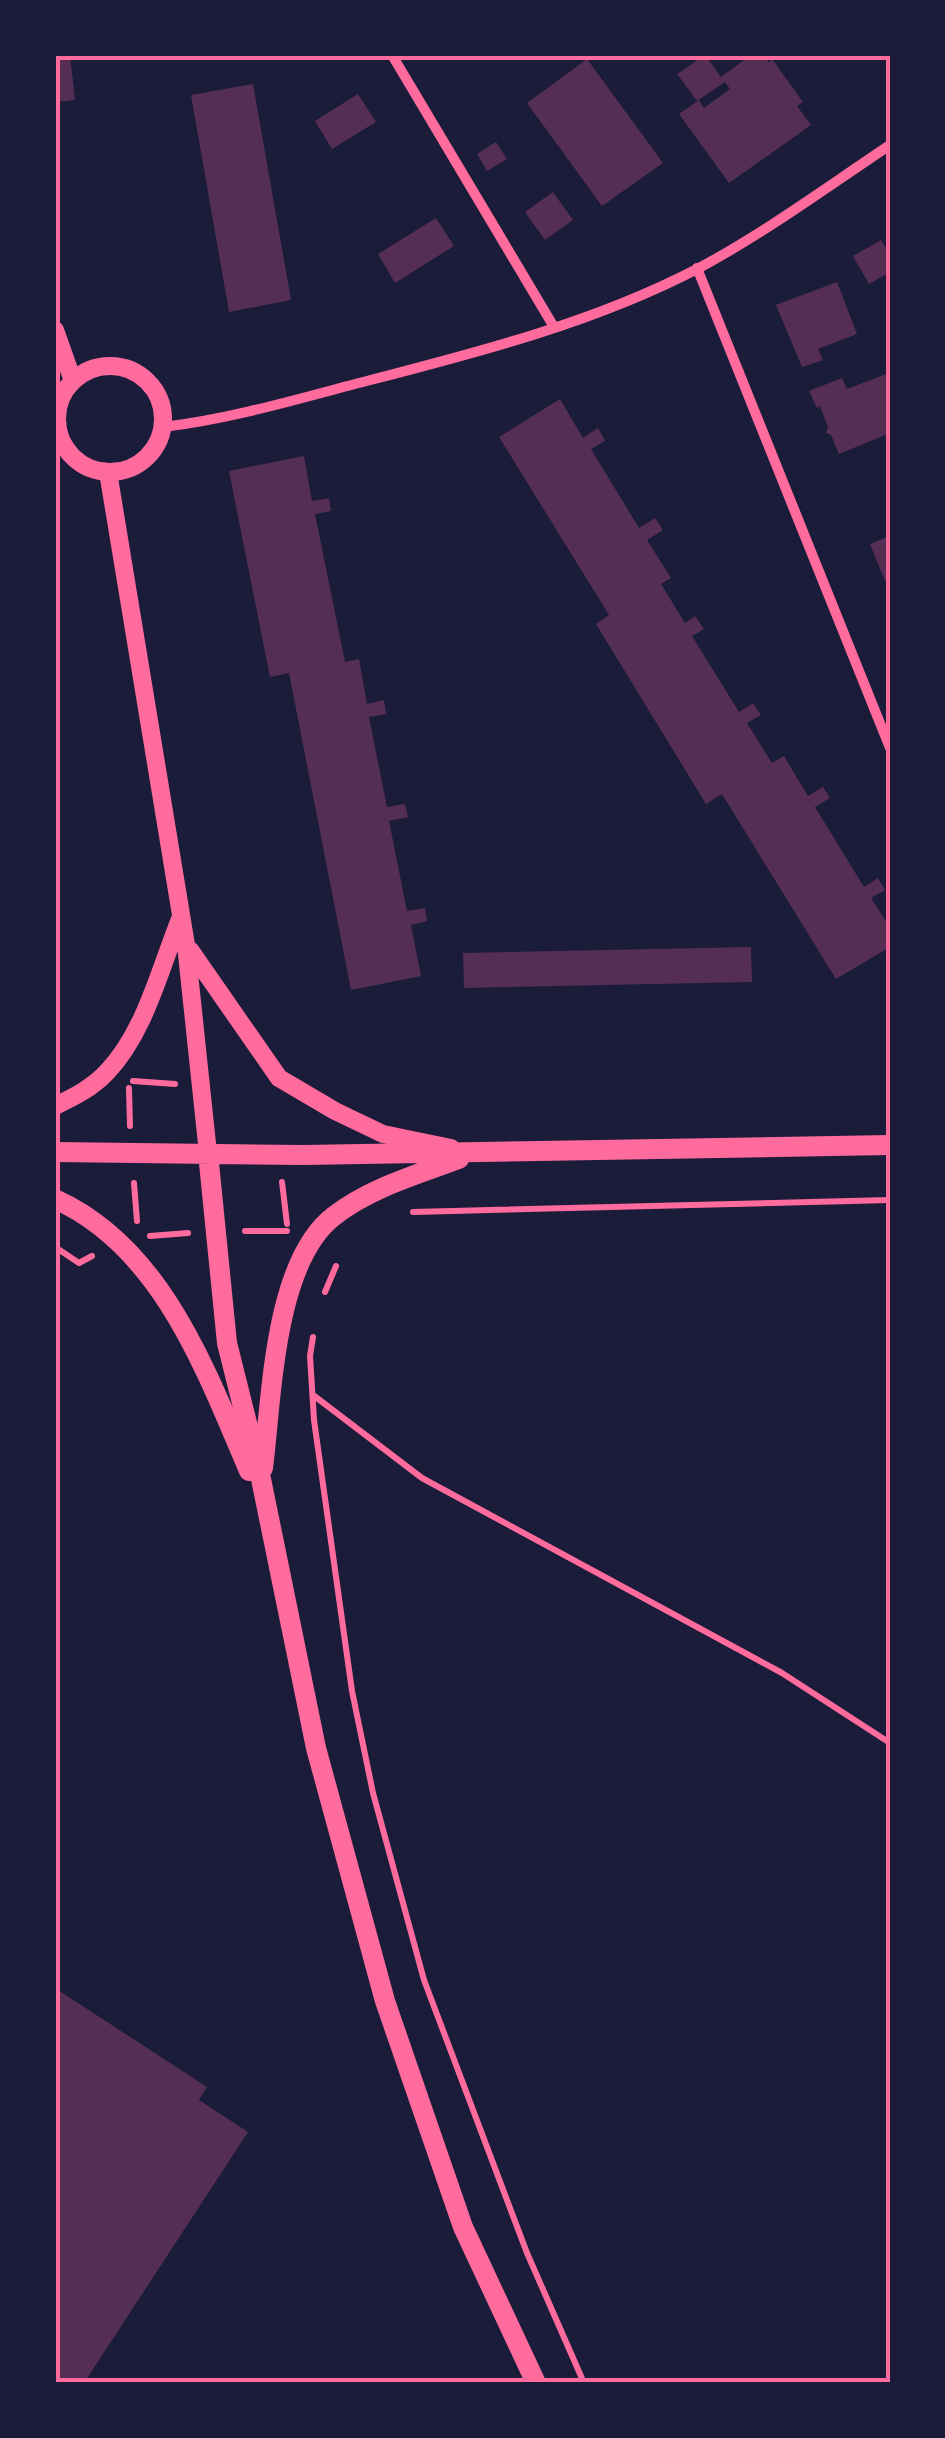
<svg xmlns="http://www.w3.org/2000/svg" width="945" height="2438" viewBox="0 0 945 2438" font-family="'Nunito Sans',sans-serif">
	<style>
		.building { fill: #542f53 }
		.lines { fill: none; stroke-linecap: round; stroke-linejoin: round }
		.path { stroke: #ff6b9d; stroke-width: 6 }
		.minor { stroke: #ff6b9d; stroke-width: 10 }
		.tertiary { stroke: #ff6b9d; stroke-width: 18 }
		.secondary { stroke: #ff6b9d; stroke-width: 20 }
		.neatline { fill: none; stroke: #ff6b9d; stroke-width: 4 }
	</style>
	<rect width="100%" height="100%" fill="#1b1b3a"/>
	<path class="building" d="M55 55H70L75 100 55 102Z
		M705 55 721 77 751 55H764L769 62 772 59 803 102 797 106 811 125 729 183 679 114 699 100 704 108 730 89 725 82 697 101 677 74Z
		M587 59 663 163 602 206 527 103Z
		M253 84 291 300 229 312 191 95Z
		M358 94 376 122 332 149 315 121Z
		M496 142 507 159 487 171 477 154Z
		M553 192 573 220 545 240 525 212Z
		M436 218 454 246 395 283 378 254Z
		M881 240 890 255V272L869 284 853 256Z
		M837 282 857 334 818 349 823 360 802 367 776 305Z
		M886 374 890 387V433L839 454 831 435 826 433 828 427 820 406 817 408 809 391 842 378 847 389Z
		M560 399 583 438 598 428 605 441 591 449 639 528 655 518 663 530 647 540 671 578 661 584 685 623 695 616 704 629 692 636 739 712 753 703 761 715 747 723 772 763 784 756 808 796 823 787 830 798 815 807 864 887 878 878 885 890 871 898 890 928V947L836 979 722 794 706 804 596 624 609 615 499 437Z
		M304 456 312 501 329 498 331 511 315 514 345 662 359 659 367 704 384 700 386 714 369 717 387 807 405 804 408 817 389 821 407 911 425 908 427 921 411 925 421 976 351 990 289 673 270 677 229 471Z
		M890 536V579L885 581 870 544Z
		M751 947 752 982 464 988 463 953Z
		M55 1988 207 2087 199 2100 248 2132 84 2383H55Z"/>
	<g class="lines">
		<path class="path" d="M133 1081 175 1084
			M129 1088 130 1126
			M282 1182 287 1224
			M134 1183 137 1221
			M413 1212 890 1200
			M245 1231H287
			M150 1236 188 1233
			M55 1247 79 1263 92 1256
			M325 1292 336 1266
			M313 1337 310 1356 314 1420 352 1691 373 1793 424 1980 527 2253 584 2383
			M313 1395 422 1478 782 1673 890 1743"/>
		<path class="minor" d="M392 55 554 327
			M697 268 890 748
			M55 418 57 419
			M163 427C229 419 291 401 355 384 471 354 592 324 699 268 766 232 827 187 890 145"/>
		<path class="tertiary" d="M55 330 73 381
			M57 419a53 53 0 1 1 106 0a53 53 0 1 1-106 0Z
			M108 472 186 945 208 1153
			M190 950 279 1078 335 1111 383 1134 451 1148
			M55 1106C74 1097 92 1088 107 1072 145 1032 160 969 180 919"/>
		<path class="secondary" d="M55 1152 303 1155 890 1145
			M208 1153 227 1343 261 1479 316 1748 385 2001 463 2227 536 2383
			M55 1199C162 1247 206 1371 249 1471
			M263 1468C272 1396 274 1262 334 1216 370 1188 416 1175 459 1159"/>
	</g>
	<rect width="945" height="2438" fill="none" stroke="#1b1b3a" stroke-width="115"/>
	<rect x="58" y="58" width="830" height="2322" class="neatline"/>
</svg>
